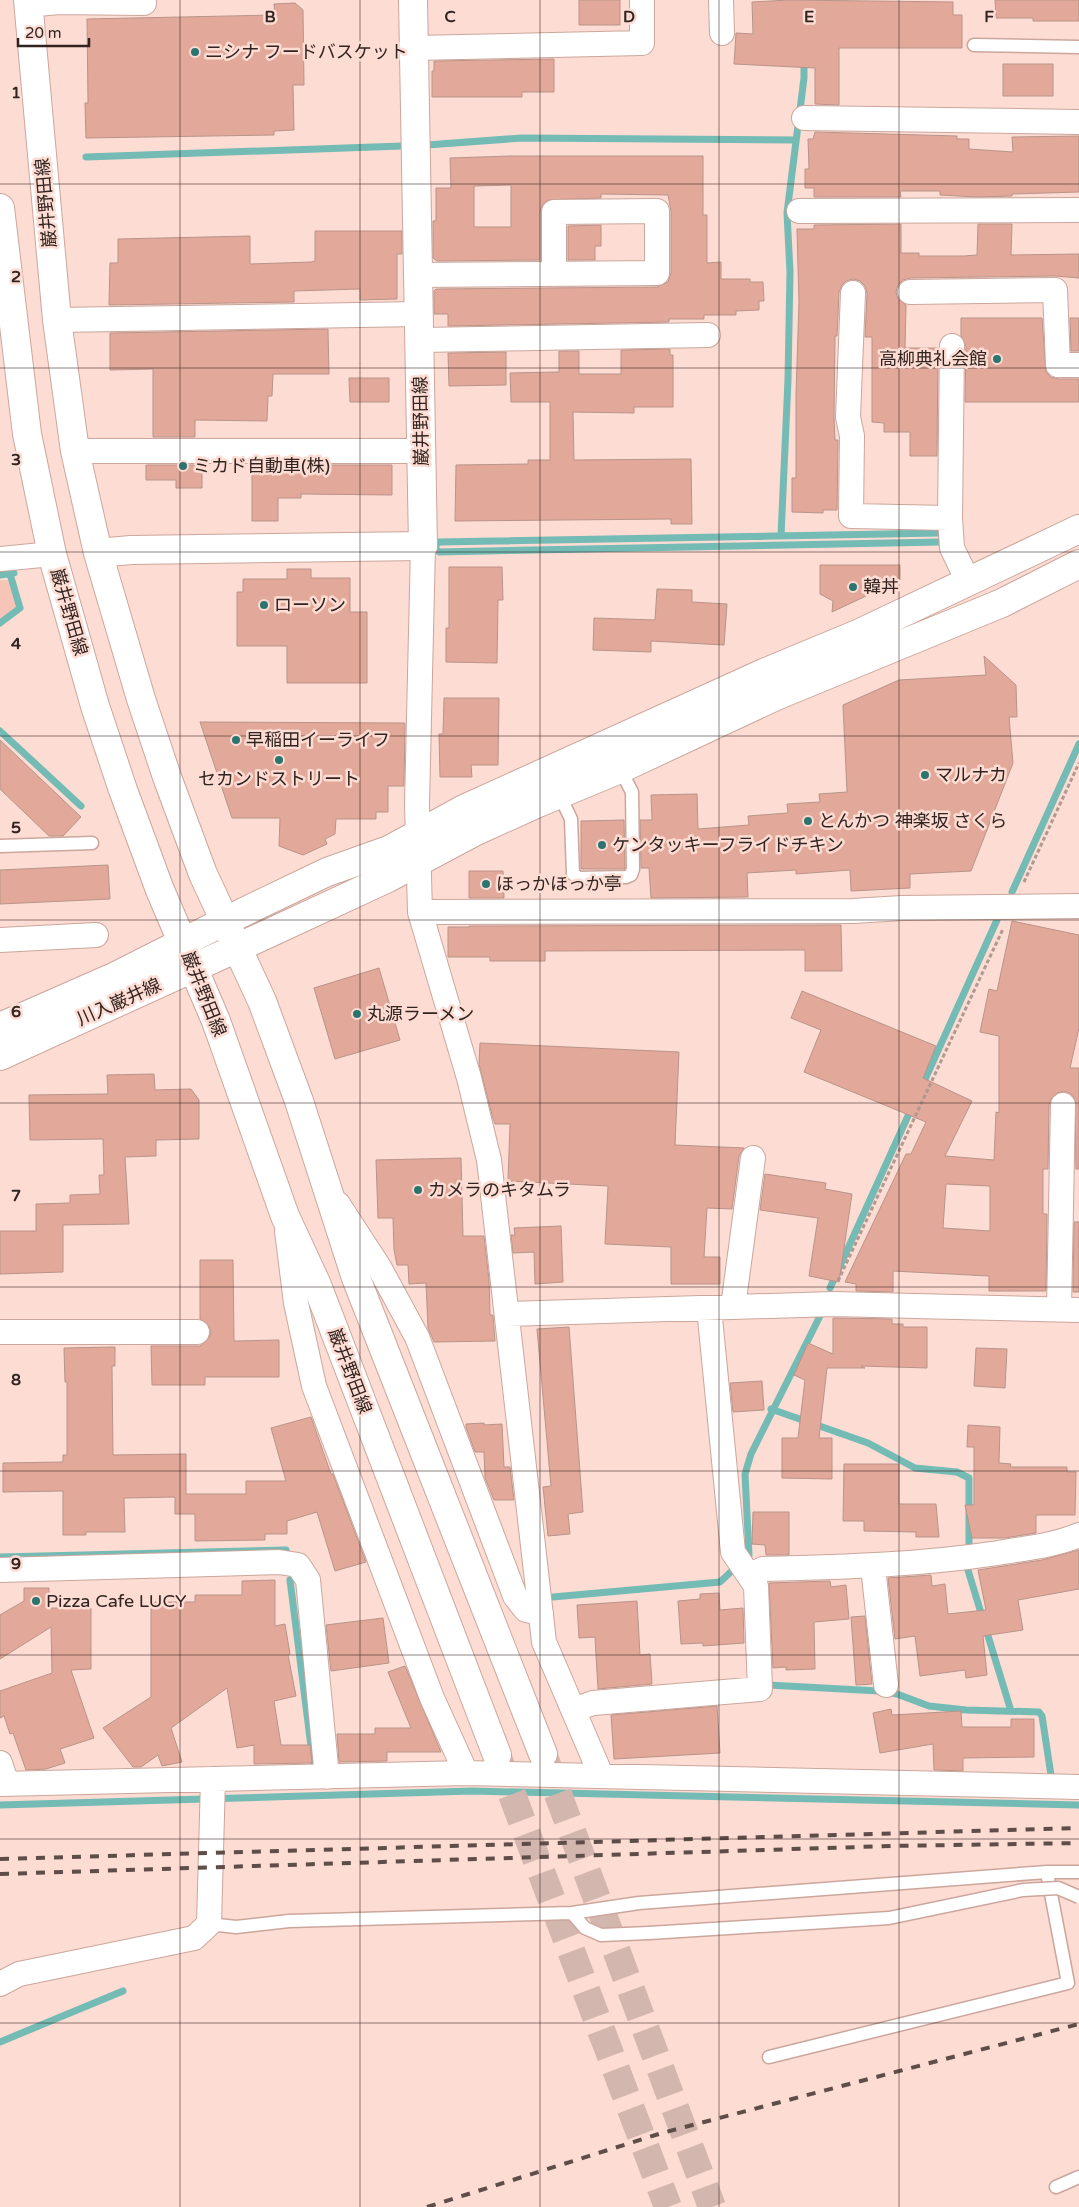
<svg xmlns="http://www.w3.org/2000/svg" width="1079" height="2207" viewBox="0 0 1079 2207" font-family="'Varela Round','Noto Sans JP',sans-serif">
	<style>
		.green { fill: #f7c5b8 }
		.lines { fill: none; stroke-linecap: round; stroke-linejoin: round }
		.stream { stroke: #74bbb5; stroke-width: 7 }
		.building { fill: #e2a899; stroke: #b9948a; fill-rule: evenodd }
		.secondary-tunnel { stroke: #d3b7af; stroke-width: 28; stroke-dasharray: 28 14; stroke-linecap: butt }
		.service-casing { stroke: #cca69c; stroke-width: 15 }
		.minor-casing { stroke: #cca69c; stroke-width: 26 }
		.tertiary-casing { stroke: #cca69c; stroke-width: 30 }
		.secondary-casing { stroke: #cca69c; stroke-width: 30 }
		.path { stroke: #b19891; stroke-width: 3; stroke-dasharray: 4 2.5; stroke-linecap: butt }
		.service { stroke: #fff; stroke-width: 12 }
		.minor { stroke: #fff; stroke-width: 24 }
		.tertiary { stroke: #fff; stroke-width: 28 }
		.secondary { stroke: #fff; stroke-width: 28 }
		.rail { stroke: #5f4d48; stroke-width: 4; stroke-dasharray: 9 9; stroke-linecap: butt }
		.service-bridge-casing { stroke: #cca69c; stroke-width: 15; stroke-linecap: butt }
		.service-bridge { stroke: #fff; stroke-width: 12 }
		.grid { fill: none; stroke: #31231f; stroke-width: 1; stroke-opacity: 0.55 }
		.poi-dot { fill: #2b7470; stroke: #fcdcd3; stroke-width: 2 }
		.labels { text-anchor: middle; stroke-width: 5; stroke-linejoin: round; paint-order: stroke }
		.poi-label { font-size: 18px; fill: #31231f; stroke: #fcdcd3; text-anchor: start }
		.street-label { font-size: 18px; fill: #31231f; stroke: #fcdcd3 }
		.grid-label { font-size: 16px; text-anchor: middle; font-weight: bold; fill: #31231f; stroke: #fcdcd3; stroke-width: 5; stroke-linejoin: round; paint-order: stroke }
	</style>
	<rect width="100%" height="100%" fill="#fcdcd3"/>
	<path class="green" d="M0 580H8L17 606 0 619Z"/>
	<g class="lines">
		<path class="stream" d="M427 145 522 138 796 140
			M86 157 402 146
			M940 533 439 542 434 547 439 552 940 542
			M781 536 788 380 790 272 787 213 804 78V60
			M0 575 14 573
			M0 623 20 608 10 574
			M0 731 81 806
			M1012 892 1079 744
			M922 1086 997 920
			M830 1288 912 1107
			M771 1409 868 1443 915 1468 957 1472 969 1478V1546L967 1567 1011 1711
			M0 1557 286 1550 287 1555
			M290 1580 313 1762
			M553 1597 720 1582 749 1555 745 1474 751 1454 822 1312
			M768 1680V1685L879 1691 897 1694 929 1706 966 1710 1039 1712 1042 1716 1051 1775
			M0 1805 472 1791 1079 1805
			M0 2042 123 1991"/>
	</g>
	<path class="building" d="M579 0H620V25H579Z
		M789 0 953 2V15H962V48H839V105L815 104V68L734 64 736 33 753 34 752 2Z
		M995 0H1079V21H1033V18H996Z
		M295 3 303 10 304 85H293L294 130 274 131V135L86 138 85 103H88L87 19 275 15 274 4Z
		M554 59V92H522V97H432V71H434V61Z
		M1003 64H1053V96H1003Z
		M815 132 957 136V139H969V149L1013 152 1012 137 1079 136V192L1012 194V196L978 197 940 195V191H900L901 197H814V188H805V169H809L808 139H813Z
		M510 156H703V215H707V263L721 262V279H750V282H763L764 301H759V310L736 311V315H704V319H669V322L448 326V314H434V291L436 289 657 287 668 282 671 273V211L668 195 601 194V198L548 200 542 205 540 212V260L437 261 433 258V221H436V188H451L450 158ZM511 185V227H474V186Z
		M901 224V253H919V256H964L977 255 978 224H1012L1011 255 1079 254V278L1055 276 910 278 903 280 898 285 896 292 898 299 906 305 905 348H938L937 456H910V432H884V423L872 422V337H865L867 293 865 286 860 281 853 279 846 281 842 285 839 292 837 336H835L834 417 835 440H838L837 510H823V513L792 512V478H796V394L799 302 797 229H814V225Z
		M601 225V246H595V260H568V226Z
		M315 231H402V254H397V299L360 300V289L294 291V302L109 305 110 263H118V239L250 236V264L311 262 315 261Z
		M961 318H1042L1046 372 1051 377 1058 379H1079V402H965L966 346 961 337Z
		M1070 318H1079V351H1071Z
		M328 329 329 374H273L272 396H268L267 421 195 420V437H153V369L110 370V333Z
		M670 349V355H673V407H634V413L573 412 574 460 691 459 692 524H671V519L455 521 456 465 528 464V460H550V402H511L510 373 559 372V351H579V374H621V350Z
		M506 352V385L449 386 448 353Z
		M349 378H389V402H350Z
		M146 465H202V488H176V480H146Z
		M252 465H392V495L301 494V498H278V521H252Z
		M820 565H900V580L832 612 833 601 820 594Z
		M449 567H502L503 600H498L497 663 446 662V628H449Z
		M287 569H311V578H350V612H367V683H287V646H237V592H243V579H287Z
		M657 589 692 590V602L727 604 724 645 651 641V652L593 650 594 618 655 620Z
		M984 656 1016 685 1017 717H1009L1013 763 971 871 910 874V888L851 891 850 870 796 874V870L747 873 748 897 651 898 649 868H641L640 820H652L651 795 697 794 698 829 749 825 748 816 788 813 787 804 820 802 819 794 847 792 843 705 899 680 986 675Z
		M444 698H499L498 765H471L472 777H440L439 734H443Z
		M200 722 405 723 404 786H388V812H376V819H336L335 834 325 839 327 844 303 855 279 846 280 818H232Z
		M0 740 81 817 63 836H49L0 789Z
		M624 820 625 869H581V821Z
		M108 865 110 899 0 904V870Z
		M469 871H503L504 898H469Z
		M1012 921 1079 935V1028L1070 1068H1079V1169H1076L1075 1099 1070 1093 1064 1091 1057 1093 1052 1098 1049 1104 1048 1169H1043V1214H1047L1046 1291H989V1276L893 1271V1292L856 1291V1284L845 1282 906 1154H911L926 1122 804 1072 821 1030 791 1018 802 991 936 1046 923 1078 972 1101 945 1156 994 1160 996 1112 999 1113V1036L980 1032 989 989 997 991ZM946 1184 990 1186V1231L943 1228Z
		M841 925 842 971H805V950L545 951V961H490V957H448V927H469V926Z
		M379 968 400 1040 335 1059 314 988Z
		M480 1043 679 1052 675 1145 744 1148 739 1156 732 1209 707 1208 704 1257H720V1284H671V1247L605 1244 608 1186 508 1181 510 1124H495L492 1115 479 1064Z
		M154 1074 155 1090 191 1089 199 1100V1139L156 1140V1156L125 1157 129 1224 63 1225V1272L0 1274V1231H36V1204L70 1203V1195L100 1194 99 1175H104L103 1139 30 1140 29 1095 108 1094 107 1075Z
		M461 1158 463 1236H484L489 1280 490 1315H493L495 1341 434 1342 428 1328 426 1283 409 1284 408 1265H397L394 1250 393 1218H378L376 1160Z
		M765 1174 826 1183 825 1189 852 1194 839 1282 809 1276 818 1218 760 1210Z
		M1074 1222H1079V1292H1073Z
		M561 1226 563 1282 535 1284 534 1252 513 1253 511 1235H515L514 1228Z
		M200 1260H233L234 1341 279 1340V1377H205V1385H152L151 1346H200L209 1338 211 1332 209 1326 200 1319Z
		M833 1318 892 1319V1324H903V1327H927V1368L861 1366 865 1368H827L819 1438H832V1479L782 1478V1438H798L805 1380 794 1375 808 1343 833 1354Z
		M569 1327 583 1512 568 1514 570 1534 548 1536 543 1487 551 1486 537 1329Z
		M115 1347V1366H112L113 1455 186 1454V1494H246V1481H286L271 1428 311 1417 331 1474H333L366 1562 335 1571 317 1512 287 1521V1534H265V1540L195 1541V1514H175V1497L124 1498 125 1532H86V1535H63V1491L3 1492V1463L63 1462V1455H67V1382H65L64 1348Z
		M976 1348 1007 1349 1005 1388 974 1386Z
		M762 1381 764 1410 733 1412 730 1383Z
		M484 1423V1425L502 1424 504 1467H510L514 1500H494L485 1478 484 1452H475L466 1427V1424Z
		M968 1425 1000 1427 999 1463 1011 1464 1010 1467H1067V1472H1076L1075 1515H1036V1533L1005 1538H972L965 1505H974V1447H967Z
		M844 1464H899V1504H936L939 1537H916V1532L864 1531V1521H843Z
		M753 1512H789V1555H766L765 1545 752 1544Z
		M1079 1550V1589L1018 1600 1023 1630 983 1636 987 1675 966 1678 965 1670 920 1676 915 1636 895 1639 888 1578 931 1575 932 1586 945 1584 948 1614 986 1610 978 1570 1042 1560Z
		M275 1580V1626L285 1624 290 1654 288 1655 296 1696 274 1701 281 1745H310L312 1763 254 1764V1745L237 1748 227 1688 171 1728 182 1762 162 1766 158 1755 141 1767H133L103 1728 151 1697V1602H195V1595H242V1581Z
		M830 1581 831 1587 846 1585 849 1619 814 1622 815 1669 786 1670V1667L773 1668 769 1583Z
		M24 1588H49V1608H91V1669L71 1670 94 1738 60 1749 65 1763 46 1769 26 1770 13 1733 10 1734 4 1716 0 1718V1691L52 1673 51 1627 0 1659V1615L24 1601Z
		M719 1593 720 1610 743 1608 744 1643 703 1646V1643L681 1644 678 1601 700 1599V1594Z
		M637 1601 640 1655 650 1654 652 1684 598 1689 595 1637 579 1638 577 1605Z
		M865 1616 872 1684 856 1685 851 1617Z
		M383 1618 389 1663 331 1671 326 1625Z
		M405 1666 441 1752H387V1761L339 1762 337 1734H375V1728H411L388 1672Z
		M717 1706 720 1753 614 1759 611 1715Z
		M891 1709 892 1715 961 1711 962 1727H1011V1719H1034V1757L963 1758V1771L934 1770 933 1744 880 1753 873 1713Z"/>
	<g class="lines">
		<path class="secondary-tunnel" d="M543 1754 712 2207
			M497 1755 668 2207"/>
		<defs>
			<path id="service" d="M974 45 1079 47
				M559 794 571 819 573 874 579 878 626 877 631 875 633 869 632 792 620 769
				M0 846 92 843
				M572 1913 585 1928 601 1935 649 1933
				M209 1924 236 1927 289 1921 572 1913 639 1903 1047 1872H1079
				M769 2057 1068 1983 1048 1878
				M1056 2187 1079 2177"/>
			<path id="minor" d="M721 0 722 33
				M28 5 58 2 144 3
				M414 48 642 43V0
				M804 118 1079 122
				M799 211 1079 210
				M418 275 657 273V211L554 212V274
				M910 292 1055 290 1058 365H1079
				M853 293 848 417 852 436 851 516 950 518 952 346
				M57 320 419 314
				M419 340 708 335
				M75 451H421
				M950 518 952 548 968 581
				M423 546 417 804 420 912 469 1078 489 1160 544 1642 601 1775
				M0 559 52 554
				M420 912 853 911 902 908 1079 906
				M0 940 96 935
				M338 1204 379 1267 417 1337 515 1596 526 1610 541 1613
				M287 1231 296 1303 314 1386 432 1698 466 1773
				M733 1307 753 1158
				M1059 1309 1063 1105
				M507 1314 833 1304 1079 1310
				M0 1332H197
				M873 1567 886 1685
				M0 1570 279 1562 298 1565 308 1580 327 1777
				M750 1575 763 1569C842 1567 919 1565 998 1553 1025 1548 1053 1546 1079 1535
				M573 1710 593 1703 760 1689 756 1586 733 1552 709 1308
				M0 1763 7 1784
				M0 1784 466 1773 1079 1787
				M0 1984 19 1974 194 1938 209 1924 213 1779"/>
			<path id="tertiary" d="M225 921 327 872 389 850 464 809 766 672 860 633 1079 529
				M237 948 388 878 476 831 538 803 620 769 776 696 1002 603 1079 564"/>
			<path id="secondary" d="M28 0 57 320 75 451 98 553 141 699 167 777 203 874 262 1001 299 1101 356 1278 543 1754
				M0 208 27 434 52 554 95 706 123 790 160 890 216 1021 285 1216 317 1285 497 1755
				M98 553 131 550 423 546 413 0
				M0 1027 116 976 225 921
				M0 1056 237 948"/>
		</defs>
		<use href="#service" class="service-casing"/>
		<use href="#minor" class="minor-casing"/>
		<use href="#tertiary" class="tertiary-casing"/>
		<use href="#secondary" class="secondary-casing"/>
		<path class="path" d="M1024 882 1079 763
			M838 1281 1003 929"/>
		<use href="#service" class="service"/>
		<use href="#minor" class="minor"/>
		<use href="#tertiary" class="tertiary"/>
		<use href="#secondary" class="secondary"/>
		<path class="rail" d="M0 1859 1079 1828
			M0 1874 891 1846 1079 1843
			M427 2207 662 2133 1079 2024"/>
		<defs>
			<path id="service-bridge" d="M649 1933 889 1918 1023 1890 1058 1888 1079 1897"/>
		</defs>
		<use href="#service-bridge" class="service-bridge-casing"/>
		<use href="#service-bridge" class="service-bridge"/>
	</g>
	<path class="grid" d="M180 0V2207M360 0V2207M540 0V2207M719 0V2207M899 0V2207M0 184H1079M0 368H1079M0 552H1079M0 736H1079M0 920H1079M0 1103H1079M0 1287H1079M0 1471H1079M0 1655H1079M0 1839H1079M0 2023H1079"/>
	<g class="poi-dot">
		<circle cx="195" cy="52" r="5"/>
		<circle cx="997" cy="359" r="5"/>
		<circle cx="183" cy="466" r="5"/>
		<circle cx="853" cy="587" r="5"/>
		<circle cx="264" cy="605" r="5"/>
		<circle cx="236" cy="740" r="5"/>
		<circle cx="279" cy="760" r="5"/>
		<circle cx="925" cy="775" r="5"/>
		<circle cx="808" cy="821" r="5"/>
		<circle cx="602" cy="845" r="5"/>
		<circle cx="486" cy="884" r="5"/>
		<circle cx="357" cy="1014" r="5"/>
		<circle cx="418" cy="1190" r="5"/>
		<circle cx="36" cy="1601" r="5"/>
	</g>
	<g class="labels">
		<g class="poi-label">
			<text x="205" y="58">ニシナ フードバスケット</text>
			<text x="987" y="365" text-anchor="end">高柳典礼会館</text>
			<text x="193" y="472">ミカド自動車(株)</text>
			<text x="863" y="593">韓丼</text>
			<text x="274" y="611">ローソン</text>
			<text x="246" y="746">早稲田イーライフ</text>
			<text x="935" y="781">マルナカ</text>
			<text x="279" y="785" text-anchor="middle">セカンドストリート</text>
			<text x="818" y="827">とんかつ 神楽坂 さくら</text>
			<text x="612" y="851">ケンタッキーフライドチキン</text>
			<text x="496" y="890">ほっかほっか亭</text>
			<text x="367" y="1020">丸源ラーメン</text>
			<text x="428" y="1196">カメラのキタムラ</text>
			<text x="46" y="1607">Pizza Cafe LUCY</text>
		</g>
		<g class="street-label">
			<text transform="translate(46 203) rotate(-95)" y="6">巌井野田線</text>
			<text transform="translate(421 421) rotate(-91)" y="6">巌井野田線</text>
			<text transform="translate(69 612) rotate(74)" y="6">巌井野田線</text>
			<text transform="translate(204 994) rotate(68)" y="6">巌井野田線</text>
			<text transform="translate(119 1002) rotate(-24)" y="6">川入巌井線</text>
			<text transform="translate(350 1371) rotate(69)" y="6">巌井野田線</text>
		</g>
	</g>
	<g class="grid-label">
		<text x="270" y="22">B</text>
		<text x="450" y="22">C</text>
		<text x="629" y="22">D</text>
		<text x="809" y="22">E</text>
		<text x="989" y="22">F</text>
		<text x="16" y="98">1</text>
		<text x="16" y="282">2</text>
		<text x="16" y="465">3</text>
		<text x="16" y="649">4</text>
		<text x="16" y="833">5</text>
		<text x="16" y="1017">6</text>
		<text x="16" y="1201">7</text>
		<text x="16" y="1385">8</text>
		<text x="16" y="1569">9</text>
	</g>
	<path d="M18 38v8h71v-8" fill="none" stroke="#31231f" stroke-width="2.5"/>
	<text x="25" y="38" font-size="15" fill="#31231f" stroke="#fcdcd3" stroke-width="4" paint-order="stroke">20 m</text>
</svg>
